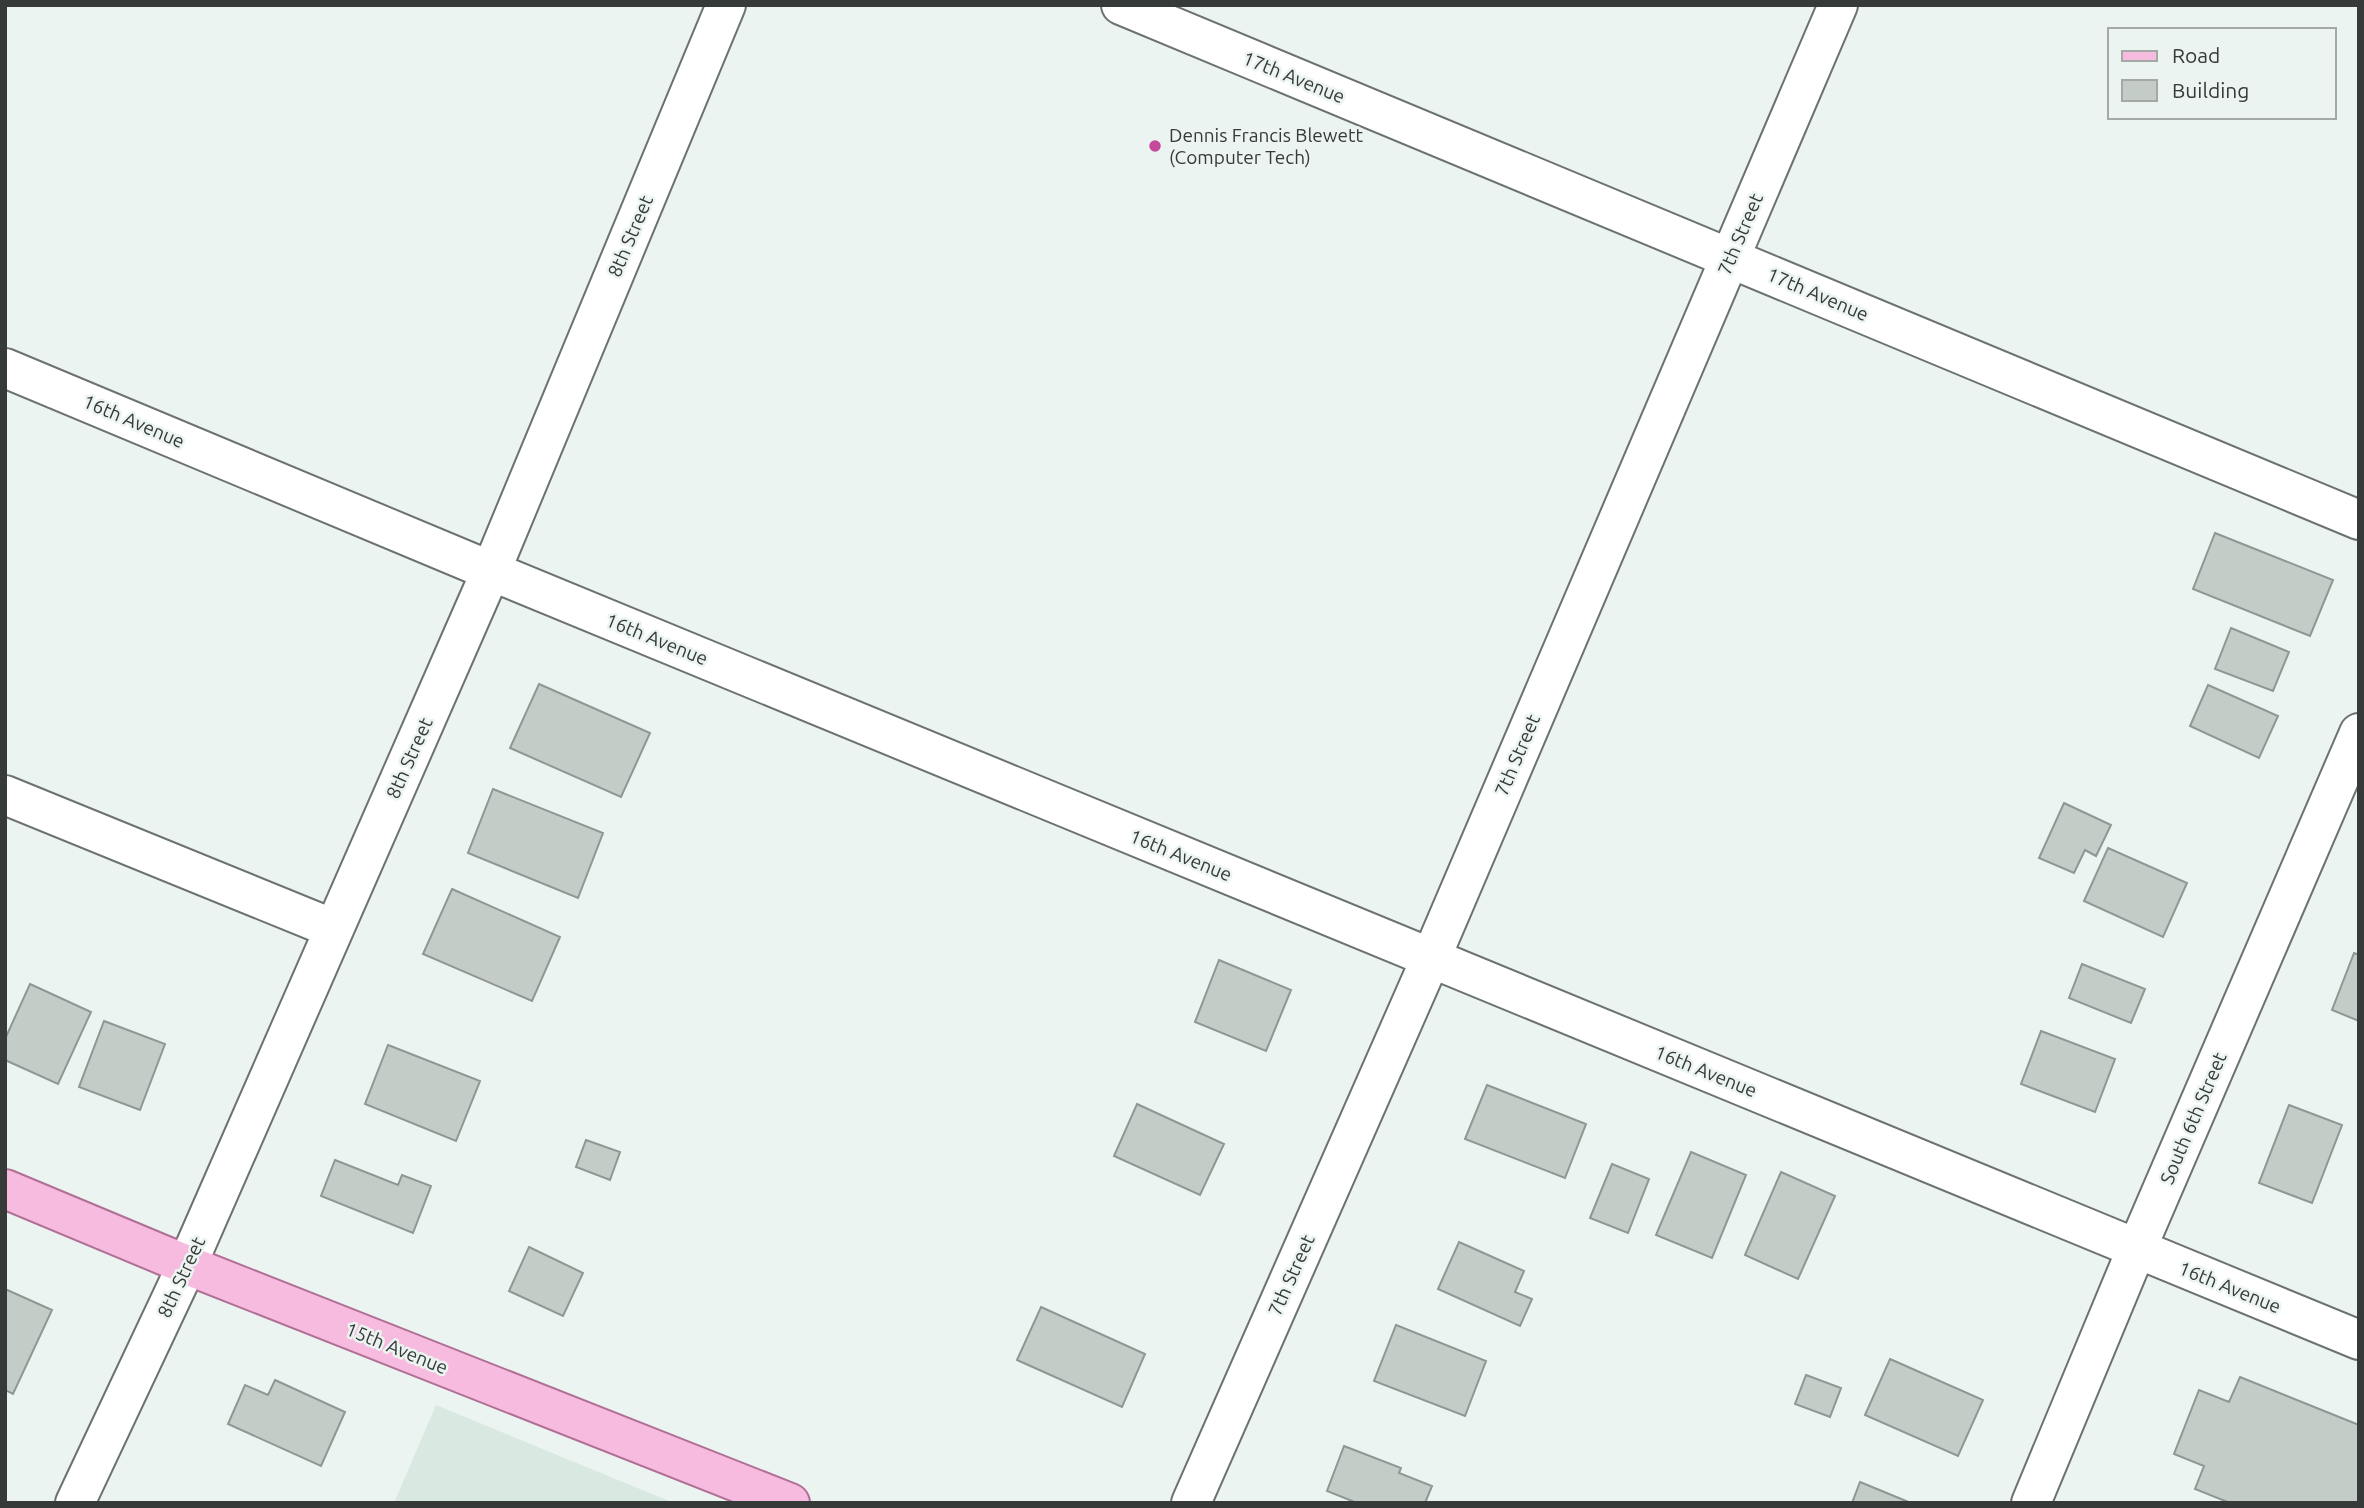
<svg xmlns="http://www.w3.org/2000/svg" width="2364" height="1508" viewBox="0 0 2364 1508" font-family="Ubuntu,sans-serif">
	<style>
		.built { fill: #d9e9e2 }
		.building { fill: #c4ccc8; stroke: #8f9794; stroke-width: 2 }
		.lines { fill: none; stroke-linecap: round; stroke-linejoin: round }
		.minor-casing { stroke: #6b726f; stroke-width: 42 }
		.major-casing { stroke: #b07096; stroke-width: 42 }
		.minor { stroke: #fff; stroke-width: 38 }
		.major { stroke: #f7bbdf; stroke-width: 38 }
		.poi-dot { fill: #c54a9a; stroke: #ebf4f0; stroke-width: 2.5 }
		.labels { text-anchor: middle; stroke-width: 5; stroke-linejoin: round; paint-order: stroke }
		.street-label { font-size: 19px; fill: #363a38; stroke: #ebf4f0 }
		.poi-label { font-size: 19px; fill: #363a38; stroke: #ebf4f0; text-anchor: start }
	</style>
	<rect width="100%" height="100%" fill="#ebf4f0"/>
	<path class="built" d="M436 1405 674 1503H394Z"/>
	<path class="building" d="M2215 533 2333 580 2310 636 2193 589Z
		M2231 628 2289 652 2273 691 2215 669Z
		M539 684 650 733 621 797 510 748Z
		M2208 685 2278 716 2259 758 2190 726Z
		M493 789 603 833 578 898 468 853Z
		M2064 803 2111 825 2096 856 2085 850 2074 873 2039 858Z
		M2108 848 2187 883 2163 937 2084 901Z
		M452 889 560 937 532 1001 423 954Z
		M2354 953 2359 955V1021L2332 1010Z
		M1219 960 1291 990 1266 1051 1195 1022Z
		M2082 964 2145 989 2131 1023 2069 998Z
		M30 984 91 1012 58 1084 5 1060V1039Z
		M104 1021 165 1044 140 1110 79 1087Z
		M2041 1031 2115 1059 2095 1112 2021 1084Z
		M388 1045 480 1081 456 1141 365 1104Z
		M1487 1085 1586 1124 1565 1178 1465 1139Z
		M1137 1104 1224 1144 1200 1195 1114 1156Z
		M2289 1105 2342 1125 2312 1203 2259 1183Z
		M586 1140 620 1152 610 1180 576 1167Z
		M1691 1152 1746 1175 1712 1258 1656 1235Z
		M335 1160 398 1185 402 1175 431 1186 413 1233 321 1196Z
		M1612 1164 1649 1179 1628 1233 1590 1218Z
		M1781 1172 1835 1196 1798 1279 1745 1255Z
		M1459 1242 1524 1271 1515 1292 1532 1299 1520 1326 1438 1289Z
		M529 1247 583 1273 563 1316 509 1291Z
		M5 1289 52 1310 13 1394 5 1390Z
		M1041 1307 1145 1354 1122 1407 1017 1360Z
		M1396 1325 1486 1361 1465 1416 1374 1381Z
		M1890 1359 1983 1400 1958 1456 1865 1415Z
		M1806 1375 1841 1388 1830 1417 1795 1404Z
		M2240 1377 2359 1425V1503H2230L2195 1489 2204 1466 2174 1454 2199 1390 2229 1402Z
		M275 1380 345 1412 321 1466 228 1424 245 1385 268 1395Z
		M1344 1446 1401 1468 1399 1473 1432 1486 1425 1503H1357L1327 1491Z
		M1860 1482 1911 1503H1852Z"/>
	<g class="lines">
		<defs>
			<path id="minor" d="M1121 5 2359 520
				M5 368 491 571 2359 1340
				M5 795 334 929
				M75 1503 187 1265 491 571 726 5
				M1191 1503 1431 958 1838 5
				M2031 1503 2137 1248 2359 733"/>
			<path id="major" d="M5 1189 187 1265 790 1503"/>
		</defs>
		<use href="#minor" class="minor-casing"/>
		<use href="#major" class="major-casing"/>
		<use href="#minor" class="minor"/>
		<use href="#major" class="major"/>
	</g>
	<circle class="poi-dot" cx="1155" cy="146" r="7"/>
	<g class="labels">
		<g class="street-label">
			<text transform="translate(1294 77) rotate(22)" y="7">17th Avenue</text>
			<text transform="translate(1740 234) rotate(-67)" y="7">7th Street</text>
			<text transform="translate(630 236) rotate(-67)" y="7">8th Street</text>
			<text transform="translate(1818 294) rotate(23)" y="7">17th Avenue</text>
			<text transform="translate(134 421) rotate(23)" y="7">16th Avenue</text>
			<text transform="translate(657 639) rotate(22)" y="7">16th Avenue</text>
			<text transform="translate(1517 755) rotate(-67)" y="7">7th Street</text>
			<text transform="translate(409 758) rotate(-66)" y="7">8th Street</text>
			<text transform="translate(1181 855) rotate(22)" y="7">16th Avenue</text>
			<text transform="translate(1706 1071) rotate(22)" y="7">16th Avenue</text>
			<text transform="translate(2193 1118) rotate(-67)" y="7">South 6th Street</text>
			<text transform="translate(1291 1275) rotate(-66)" y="7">7th Street</text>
			<text transform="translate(181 1277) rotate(-65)" y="7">8th Street</text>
			<text transform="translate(2230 1287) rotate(22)" y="7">16th Avenue</text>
			<text transform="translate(397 1348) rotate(22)" y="7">15th Avenue</text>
		</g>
		<g class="poi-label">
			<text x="1169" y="142">Dennis Francis Blewett<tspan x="1169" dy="22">(Computer Tech)</tspan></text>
		</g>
	</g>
	<rect width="2364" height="1508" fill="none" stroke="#363a38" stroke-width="14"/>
	<rect x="2108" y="28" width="228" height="91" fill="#ebf4f0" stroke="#a3aaa6" stroke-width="2"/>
	<rect x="2122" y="51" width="35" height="10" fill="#f7bbdf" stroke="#a3aaa6" stroke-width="2"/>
	<text x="2172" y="63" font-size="21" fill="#363a38">Road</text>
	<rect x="2122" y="80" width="35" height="21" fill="#c4ccc8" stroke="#a3aaa6" stroke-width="2"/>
	<text x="2172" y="98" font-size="21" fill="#363a38">Building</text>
</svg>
